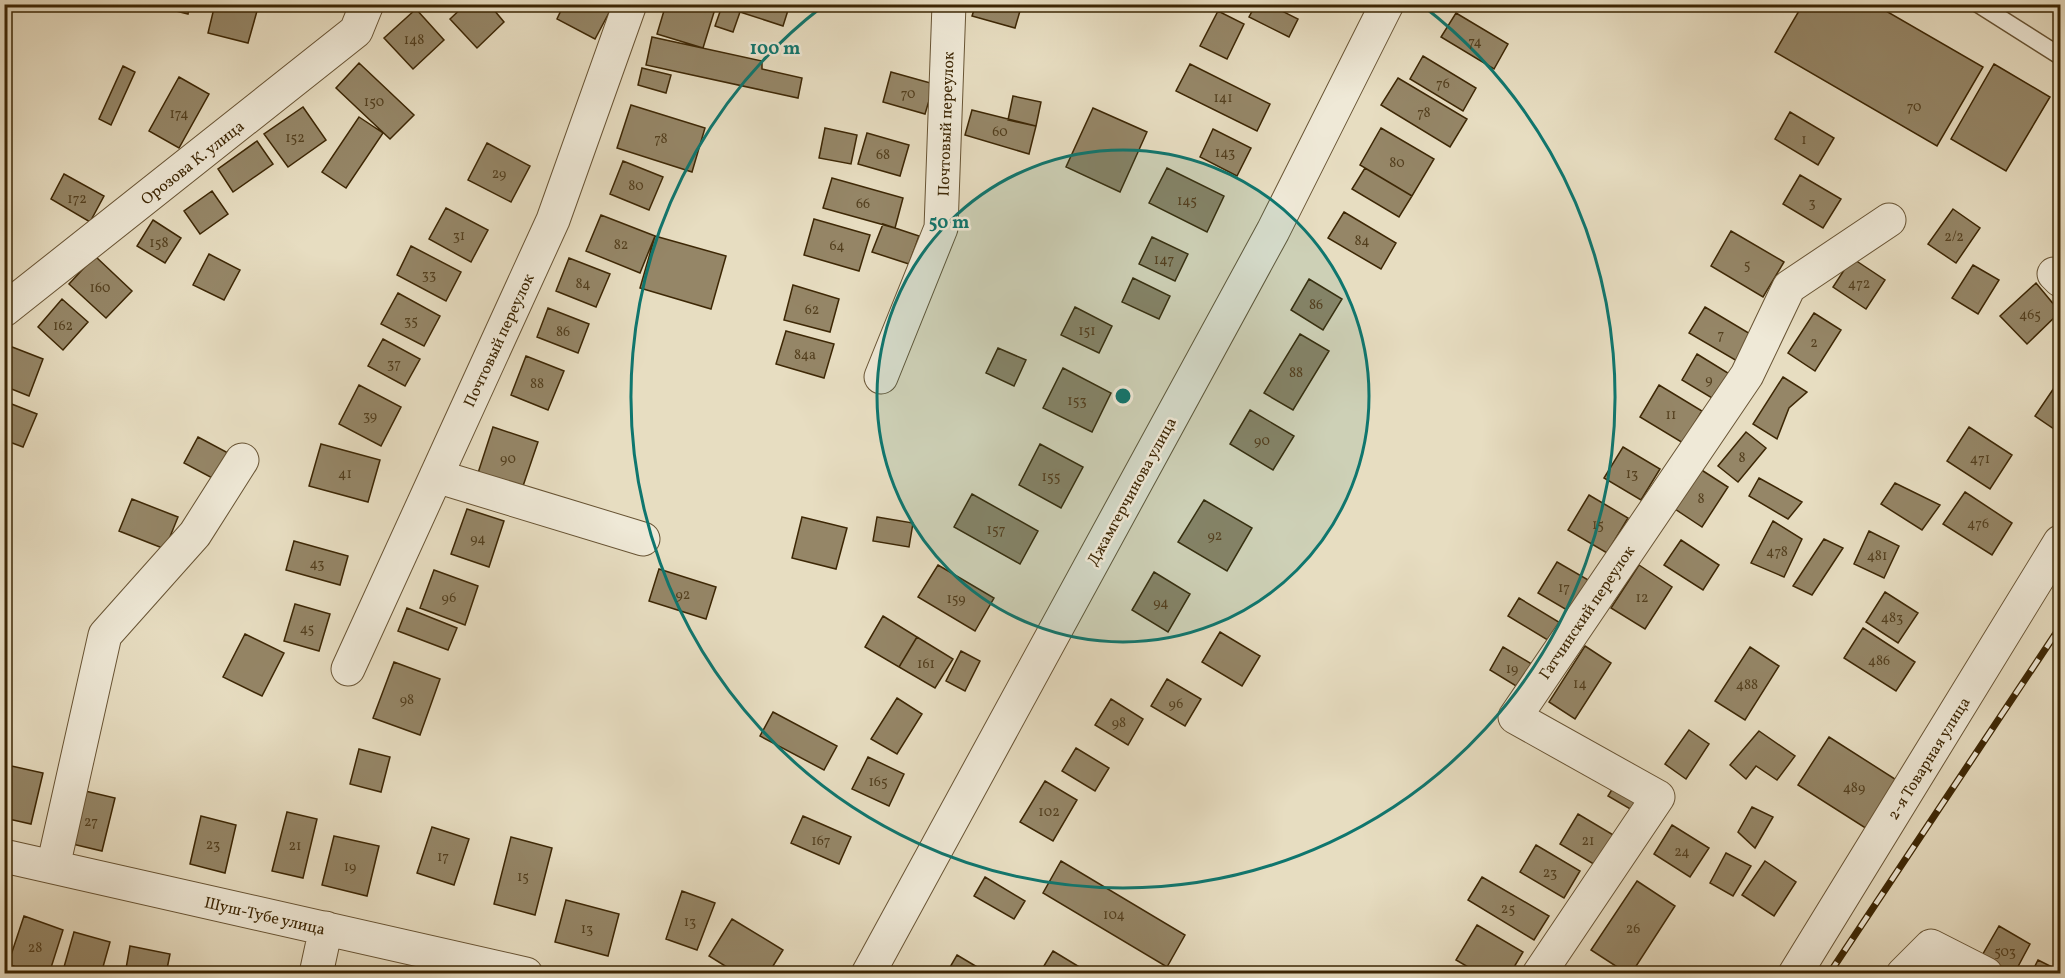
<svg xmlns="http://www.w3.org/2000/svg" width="2065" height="978" viewBox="0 0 2065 978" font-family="Vollkorn,serif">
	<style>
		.building { fill: #958667; stroke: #3d2705; stroke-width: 1.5 }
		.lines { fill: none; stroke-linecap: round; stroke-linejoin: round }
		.service-casing { stroke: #685434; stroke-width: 19 }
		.minor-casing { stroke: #685434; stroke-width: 35 }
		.tertiary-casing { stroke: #685434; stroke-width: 35 }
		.service { stroke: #efe9d7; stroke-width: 16 }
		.minor { stroke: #efe9d7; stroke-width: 33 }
		.tertiary { stroke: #efe9d7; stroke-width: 33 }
		.rail-casing { stroke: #3d2705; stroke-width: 7 }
		.rail { stroke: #efe9d7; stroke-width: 4.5; stroke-dasharray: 14; stroke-linecap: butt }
		.ring { fill: none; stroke: #0f766e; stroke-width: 3 }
		.labels { text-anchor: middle; stroke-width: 5; stroke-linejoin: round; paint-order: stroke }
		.number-label { font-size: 14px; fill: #533f1e }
		.street-label { font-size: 16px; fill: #3d2705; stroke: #efe9d7 }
		.centre { fill: #0f766e; stroke: #efe9d7; stroke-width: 3 }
		.ring-label { font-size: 18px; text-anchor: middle; font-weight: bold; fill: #0f766e; stroke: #efe9d7; stroke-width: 5; stroke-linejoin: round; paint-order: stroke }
	</style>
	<rect width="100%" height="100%" fill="#e7ddc1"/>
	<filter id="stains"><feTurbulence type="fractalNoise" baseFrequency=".00333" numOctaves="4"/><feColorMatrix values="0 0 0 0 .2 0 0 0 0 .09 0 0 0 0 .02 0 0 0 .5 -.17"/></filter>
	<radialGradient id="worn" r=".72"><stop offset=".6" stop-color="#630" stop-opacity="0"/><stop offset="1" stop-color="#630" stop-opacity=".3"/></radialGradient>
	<path class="building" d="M149 4H190L188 14Z
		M215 4H259L248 43 208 33Z
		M466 4H489L504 22 477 48 450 19Z
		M564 4H603L611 9 595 39 557 19Z
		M666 4H700L715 9 703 48 657 34Z
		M729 4H790L783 26 740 12 728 7Z
		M976 4H1022L1015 28 972 16Z
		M1256 4H1268L1298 19 1289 37 1249 17Z
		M1803 4H1874L1983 67 1937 146 1775 52Z
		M722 6 740 12 733 32 715 26Z
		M416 9 444 40 413 69 384 38Z
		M1218 11 1244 24 1227 59 1200 46Z
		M1456 13 1508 44 1494 69 1441 37Z
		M652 37 762 61V69L802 78 798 98 646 65Z
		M1423 56 1476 88 1463 111 1410 79Z
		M359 63 414 115 390 139 336 88Z
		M1190 64 1270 104 1257 131 1176 91Z
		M1994 64 2050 97 2006 171 1951 139Z
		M123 66 135 72 111 125 99 119Z
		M642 68 671 75 666 93 638 85Z
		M891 72 934 84 925 114 883 102Z
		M179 77 209 94 179 148 149 131Z
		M1398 78 1467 119 1450 147 1381 105Z
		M1013 96 1041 102 1036 126 1008 120Z
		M631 105 705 128 692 172 617 148Z
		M303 107 326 140 288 167 264 134Z
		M1093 108 1147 132 1120 192 1066 167Z
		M972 110 1036 126 1029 154 965 135Z
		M1790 112 1834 138 1818 165 1775 139Z
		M359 117 383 133 346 188 322 172Z
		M825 128 857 135 851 164 819 158Z
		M1381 128 1434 159 1412 196 1360 165Z
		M1213 129 1251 148 1237 176 1200 157Z
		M867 133 909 145 900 176 858 164Z
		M257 141 273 164 233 192 218 169Z
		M487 143 530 166 511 202 468 180Z
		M623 161 663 177 649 210 610 194Z
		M1167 168 1224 196 1207 232 1149 203Z
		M1365 168 1412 196 1399 217 1352 189Z
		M64 174 104 196 90 222 51 199Z
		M1800 175 1841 199 1823 228 1783 204Z
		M832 178 903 198 895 228 823 208Z
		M212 191 228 214 200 234 184 211Z
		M446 208 488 230 471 262 429 239Z
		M1953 209 1980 228 1956 263 1928 244Z
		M1344 212 1396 243 1381 269 1328 238Z
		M601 215 655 236 640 273 586 251Z
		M814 219 870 235 859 271 804 255Z
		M153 220 181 238 165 263 137 246Z
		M883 224 919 236 909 264 872 252Z
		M1731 231 1784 262 1763 297 1711 266Z
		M655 236 726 256 711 309 640 288Z
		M1152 237 1188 254 1175 281 1139 264Z
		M411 246 461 272 446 301 397 275Z
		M209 254 240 270 224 300 193 285Z
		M95 256 132 291 106 318 69 284Z
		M569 258 610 274 596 307 556 291Z
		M1852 258 1885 280 1866 309 1833 287Z
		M1973 265 1999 280 1978 314 1952 298Z
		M1133 278 1170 296 1159 319 1122 302Z
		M1309 279 1342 299 1323 330 1291 310Z
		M2036 283 2060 312 2027 344 2000 316Z
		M793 285 839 299 830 332 784 320Z
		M398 293 440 316 424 346 381 324Z
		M62 299 88 322 63 350 38 327Z
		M1075 307 1112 326 1099 353 1061 335Z
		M1705 307 1752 335 1737 361 1689 333Z
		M548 308 589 324 578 353 537 337Z
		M1814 313 1841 330 1815 371 1788 353Z
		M786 331 834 344 824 378 776 364Z
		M1300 334 1329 351 1293 410 1264 393Z
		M383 339 420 359 405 386 368 366Z
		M7 345 43 359 29 396 4 386V353Z
		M998 348 1026 360 1014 386 986 373Z
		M1697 354 1736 378 1722 404 1682 380Z
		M526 356 564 371 548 410 511 395Z
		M1063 368 1111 393 1092 432 1043 408Z
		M1783 377 1807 392 1789 408 1777 439 1753 424Z
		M2058 382 2060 383V433L2035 416Z
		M359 385 401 407 381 446 339 424Z
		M1659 385 1702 411 1683 443 1640 417Z
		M4 401 37 414 23 447 4 440Z
		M1250 410 1294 436 1273 470 1230 444Z
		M493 427 538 442 522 489 478 473Z
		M1969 427 2012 455 1990 489 1947 461Z
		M1746 432 1766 448 1738 482 1718 466Z
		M198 437 230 454 216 480 184 463Z
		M321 444 380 460 368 502 309 486Z
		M1040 444 1083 467 1061 508 1019 485Z
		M1623 447 1660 469 1641 500 1604 478Z
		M4 459 11 461 4 477Z
		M1700 469 1728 487 1702 527 1675 509Z
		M1759 478 1802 502 1788 519 1749 496Z
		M1895 483 1940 505 1922 530 1881 504Z
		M1965 492 2012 523 1992 555 1943 524Z
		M972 494 1038 531 1020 564 954 527Z
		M1589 495 1628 518 1607 553 1568 530Z
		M132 499 178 517 165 549 119 531Z
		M1204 500 1252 528 1227 571 1178 542Z
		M467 509 504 521 489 567 451 554Z
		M802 517 847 528 836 569 792 558Z
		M877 517 913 523 909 547 873 541Z
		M1773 521 1802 539 1784 577 1751 563Z
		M1869 531 1899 546 1884 578 1854 564Z
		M1824 539 1843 548 1812 595 1793 586Z
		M1681 540 1719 565 1703 590 1664 565Z
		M294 541 348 556 340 585 286 570Z
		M1557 562 1590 581 1572 613 1538 593Z
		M938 565 994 598 975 631 918 597Z
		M1639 565 1672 587 1645 629 1611 608Z
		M659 569 716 587 706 619 649 601Z
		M434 570 478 586 465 625 420 608Z
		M1154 572 1190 594 1168 632 1132 610Z
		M1885 592 1918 613 1898 643 1866 622Z
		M1519 598 1562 624 1551 642 1508 616Z
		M295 604 330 614 319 651 284 641Z
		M407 608 457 628 448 650 398 631Z
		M883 616 917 637 899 667 865 647Z
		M1863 628 1915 662 1896 691 1844 658Z
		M1220 632 1260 656 1242 686 1202 662Z
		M245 634 284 653 262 696 223 677Z
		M917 637 953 659 935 688 899 667Z
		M1585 646 1611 663 1575 719 1549 702Z
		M1503 647 1535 666 1521 689 1490 670Z
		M1750 647 1779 666 1745 720 1715 701Z
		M961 651 980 661 965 691 946 681Z
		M394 662 440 679 420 735 373 718Z
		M1167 679 1201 699 1185 726 1151 706Z
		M897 698 922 714 897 754 871 739Z
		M1111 699 1143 719 1128 745 1095 725Z
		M773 712 837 746 824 770 760 736Z
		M1689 730 1709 744 1686 779 1665 764Z
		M1759 731 1795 756 1777 780 1756 766 1746 779 1730 765Z
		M1829 737 1909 788 1878 836 1798 785Z
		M1076 748 1109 768 1095 791 1062 771Z
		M359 749 390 757 381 792 350 784Z
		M868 757 904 774 889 806 852 789Z
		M7 765 43 773 31 824 4 818Z
		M1619 778 1643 792 1632 810 1608 796Z
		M1045 781 1077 800 1053 841 1020 822Z
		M81 790 115 798 102 851 68 843Z
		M1752 807 1773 817 1755 848 1738 832Z
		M287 812 317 819 303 878 272 871Z
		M1578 814 1615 836 1597 866 1560 844Z
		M201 816 236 825 225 873 190 864Z
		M803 816 851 837 839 864 791 843Z
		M1672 825 1709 848 1690 877 1654 854Z
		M432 827 469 839 454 885 417 873Z
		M334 836 379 846 367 896 322 885Z
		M511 837 552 848 535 915 494 904Z
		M1536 845 1580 871 1564 898 1520 872Z
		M1726 853 1751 866 1733 896 1710 883Z
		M1061 861 1185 935 1167 967 1043 893Z
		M1765 861 1796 882 1774 916 1742 895Z
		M985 877 1025 901 1014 919 974 896Z
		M1482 877 1549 916 1534 940 1468 900Z
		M1637 881 1675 906 1631 974H1628L1591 950Z
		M682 891 715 903 697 950 666 939Z
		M566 900 619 914 608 956 555 942Z
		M24 916 63 930 49 974H34L8 964Z
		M732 919 783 950 768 974H738L709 956Z
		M1477 925 1523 952 1510 974H1480L1456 960Z
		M1999 926 2030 944 2014 974H2006L1980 959Z
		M74 932 110 942 101 974H62Z
		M130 946 170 954 166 974H125Z
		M1053 951 1091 974H1039Z
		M957 955 989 974H946Z
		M2038 960 2060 971V974H2031Z"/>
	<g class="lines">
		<defs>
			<path id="service" d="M1978 4 2060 56"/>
			<path id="minor" d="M2054 274 2060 280
				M4 310 356 31 367 4
				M881 377 941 228 949 4
				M436 476 643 539
				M348 669 553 220 630 4
				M4 856 526 974
				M53 867 105 635 195 534 242 460
				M316 974 326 928
				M1539 974 1658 797 1515 717 1747 375 1789 287 1889 220
				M1795 974 2060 542
				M1903 974 1931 946 1986 974"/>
			<path id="tertiary" d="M868 974 1273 231 1387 4"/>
		</defs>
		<use href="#service" class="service-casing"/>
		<use href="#minor" class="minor-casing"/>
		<use href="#tertiary" class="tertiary-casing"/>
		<use href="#service" class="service"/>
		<use href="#minor" class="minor"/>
		<use href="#tertiary" class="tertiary"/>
		<defs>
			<path id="rail" d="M1829 974 2060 627"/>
		</defs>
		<use href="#rail" class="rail-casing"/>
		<use href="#rail" class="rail"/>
	</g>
	<circle cx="1123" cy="396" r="246" fill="#0f766e" fill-opacity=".12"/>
	<g class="ring">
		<circle cx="1123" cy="396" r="246"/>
		<path d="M1423 6A492 492 0 1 1 823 6"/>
	</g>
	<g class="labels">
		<g class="number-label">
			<text x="414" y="44">148</text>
			<text x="1475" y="46">74</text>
			<text x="1443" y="88">76</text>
			<text x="908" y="98">70</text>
			<text x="1223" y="102">141</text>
			<text x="374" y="106">150</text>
			<text x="1914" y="111">70</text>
			<text x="1424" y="117">78</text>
			<text x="179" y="118">174</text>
			<text x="1000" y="136">60</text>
			<text x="295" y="142">152</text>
			<text x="661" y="143">78</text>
			<text x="1804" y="144">1</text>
			<text x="1225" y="157">143</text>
			<text x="883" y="159">68</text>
			<text x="1397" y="167">80</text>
			<text x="499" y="178">29</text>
			<text x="636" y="190">80</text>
			<text x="77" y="203">172</text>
			<text x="1187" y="205">145</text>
			<text x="1812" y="207">3</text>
			<text x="863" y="208">66</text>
			<text x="459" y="240">31</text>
			<text x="1954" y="241">2/2</text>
			<text x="1362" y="245">84</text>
			<text x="159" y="247">158</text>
			<text x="621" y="249">82</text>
			<text x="837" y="250">64</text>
			<text x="1164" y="264">147</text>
			<text x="1747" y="269">5</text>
			<text x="429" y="279">33</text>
			<text x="583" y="288">84</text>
			<text x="1859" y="288">472</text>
			<text x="100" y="292">160</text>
			<text x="1316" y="309">86</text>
			<text x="812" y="314">62</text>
			<text x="2030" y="319">465</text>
			<text x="411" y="325">35</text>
			<text x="63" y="330">162</text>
			<text x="1087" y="335">151</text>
			<text x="563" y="336">86</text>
			<text x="1721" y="339">7</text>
			<text x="1814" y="347">2</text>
			<text x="805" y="359">84a</text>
			<text x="394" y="368">37</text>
			<text x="1296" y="377">88</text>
			<text x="1709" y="384">9</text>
			<text x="537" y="388">88</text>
			<text x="1077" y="405">153</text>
			<text x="1671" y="419">11</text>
			<text x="370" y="420">39</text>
			<text x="1262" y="445">90</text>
			<text x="1742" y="462">8</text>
			<text x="508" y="463">90</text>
			<text x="1980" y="463">471</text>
			<text x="345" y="478">41</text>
			<text x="1632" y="478">13</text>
			<text x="1051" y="481">155</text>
			<text x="1701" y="503">8</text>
			<text x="1978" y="528">476</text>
			<text x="1598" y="529">15</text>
			<text x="996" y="534">157</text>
			<text x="1215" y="540">92</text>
			<text x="478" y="543">94</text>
			<text x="1777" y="556">478</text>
			<text x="1877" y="560">481</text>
			<text x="317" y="568">43</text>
			<text x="1564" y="592">17</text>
			<text x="683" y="599">92</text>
			<text x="449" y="602">96</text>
			<text x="1642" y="602">12</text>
			<text x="956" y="603">159</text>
			<text x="1161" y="607">94</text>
			<text x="1892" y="622">483</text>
			<text x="307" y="633">45</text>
			<text x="1879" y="665">486</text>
			<text x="926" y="668">161</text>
			<text x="1512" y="673">19</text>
			<text x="1580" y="688">14</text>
			<text x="1747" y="689">488</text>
			<text x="407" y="704">98</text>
			<text x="1176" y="708">96</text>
			<text x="1119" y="727">98</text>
			<text x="878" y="786">165</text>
			<text x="1854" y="792">489</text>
			<text x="1049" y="816">102</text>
			<text x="91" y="826">27</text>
			<text x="821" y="845">167</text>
			<text x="1588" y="845">21</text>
			<text x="213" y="849">23</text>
			<text x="295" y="850">21</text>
			<text x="1682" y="856">24</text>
			<text x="443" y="861">17</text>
			<text x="350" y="871">19</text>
			<text x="1550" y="877">23</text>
			<text x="523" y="881">15</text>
			<text x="1508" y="913">25</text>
			<text x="1114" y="919">104</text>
			<text x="690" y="926">13</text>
			<text x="587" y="933">13</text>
			<text x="1633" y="933">26</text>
			<text x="35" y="952">28</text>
			<text x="2005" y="956">503</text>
		</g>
		<g class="street-label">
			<text transform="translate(945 124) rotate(-88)" y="6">Почтовый переулок</text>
			<text transform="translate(192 162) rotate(-38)" y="6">Орозова К. улица</text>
			<text transform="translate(498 340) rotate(-65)" y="6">Почтовый переулок</text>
			<text transform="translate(1131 491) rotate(-61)" y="6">Джамгерчинова улица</text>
			<text transform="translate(1586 612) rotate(-56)" y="6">Гатчинский переулок</text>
			<text transform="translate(1928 758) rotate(-58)" y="6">2-я Товарная улица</text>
			<text transform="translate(265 915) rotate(13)" y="6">Шуш-Тубе улица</text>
		</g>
	</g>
	<circle cx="1123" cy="396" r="9" class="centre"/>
	<g class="ring-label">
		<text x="775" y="54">100 m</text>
		<text x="949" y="228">50 m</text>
	</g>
	<rect width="2065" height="978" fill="none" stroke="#e7ddc1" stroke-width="24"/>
	<rect x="6" y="6" width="2053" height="966" fill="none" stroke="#3d2705" stroke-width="3"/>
	<rect x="12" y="12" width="2041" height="954" fill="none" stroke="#3d2705" stroke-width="1.5"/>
	<rect width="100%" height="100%" filter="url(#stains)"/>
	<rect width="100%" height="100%" fill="url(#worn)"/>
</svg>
